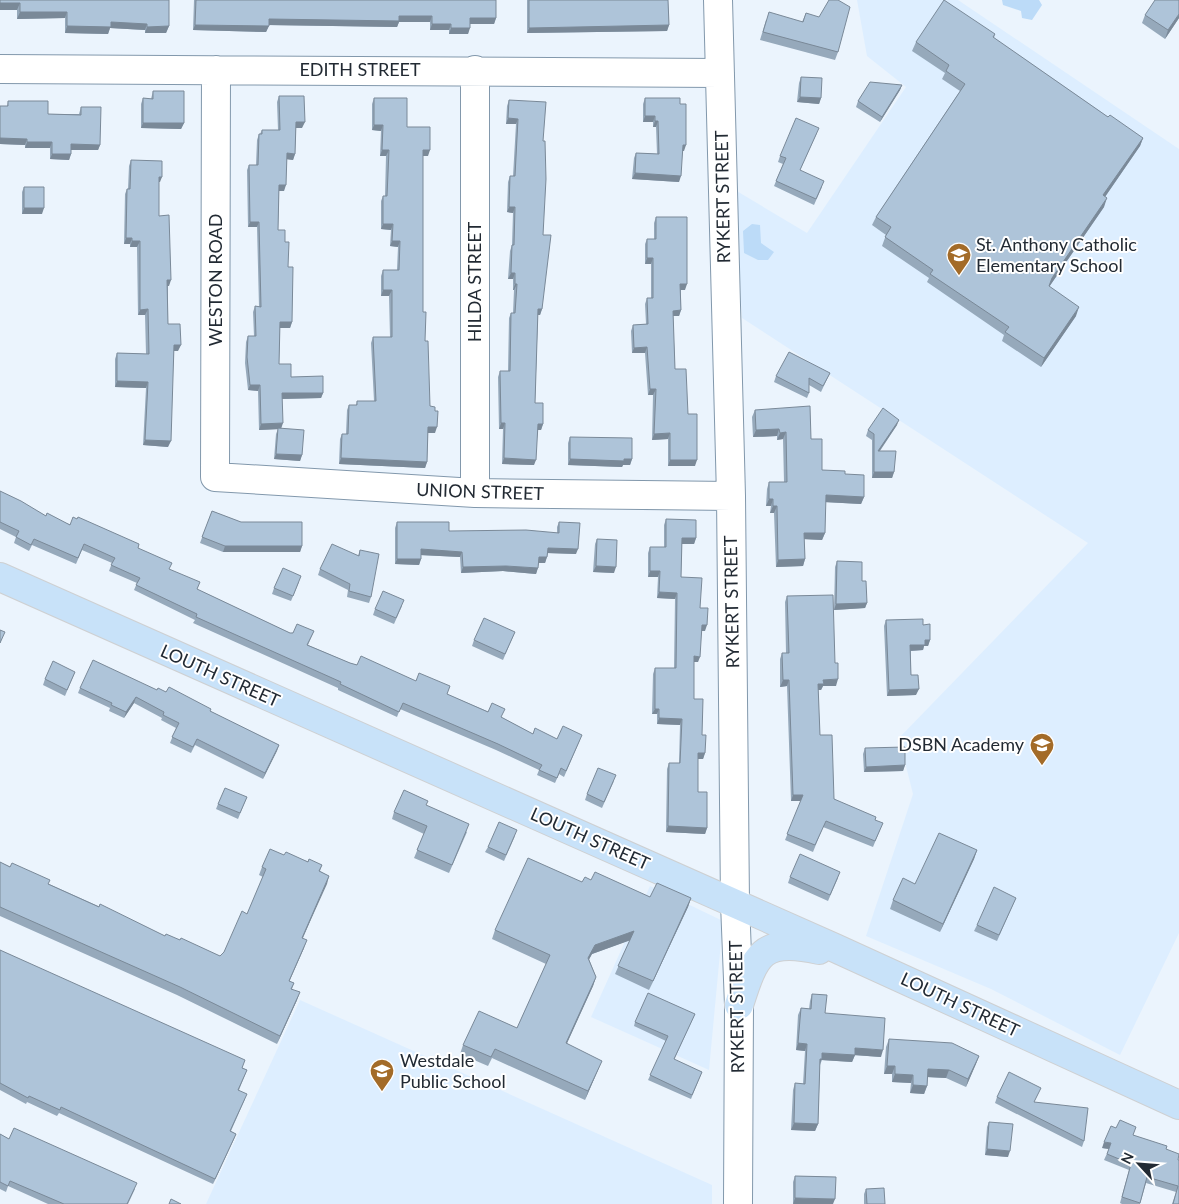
<svg xmlns="http://www.w3.org/2000/svg" width="1179" height="1204" viewBox="0 0 1179 1204" font-family="Lato,sans-serif">
	<style>
		.built { fill: #def }
		.green { fill: #bcdbf8 }
		.lines { fill: none; stroke-linecap: round; stroke-linejoin: round }
		.minor-casing { stroke: #8298ac; stroke-width: 30 }
		.major-casing { stroke: #ced0d2; stroke-width: 30 }
		.minor { stroke: #fff; stroke-width: 28 }
		.major { stroke: #c8e2f9; stroke-width: 28 }
		.wall { fill: #96a9bb }
		.shaded-wall { fill: #7a8998 }
		.building { fill: #aec4d9; stroke: #7a8998 }
		.labels { text-anchor: middle; stroke-width: 4; stroke-linejoin: round; paint-order: stroke }
		.street-label { font-size: 18px; fill: #222a33; stroke: #fff }
		.poi-label { font-size: 18px; fill: #222a33; stroke: #fff; text-anchor: start }
	</style>
	<rect width="100%" height="100%" fill="#ebf4fd"/>
	<path class="built" d="M857 0H958L1179 149V933L1120 1055 991 989 866 936 913 794 899 738 1088 543 742 318 735 190 807 233 906 87 867 56Z
		M650 886 723 921 709 1070 591 1017Z
		M300 1000 712 1185V1204H206Z"/>
	<path class="green" d="M1002 0H1039L1042 5 1032 20 1022 18 1021 11 1003 5Z
		M752 224 760 225 761 243 774 252 768 260H758L744 253 743 231Z"/>
	<g class="lines">
		<defs>
			<path id="minor" d="M718 0 731 496 735 903 739 1005 738 1204
				M0 69 720 73
				M216 70 215 477 475 493 731 496
				M475 70V493"/>
			<path id="major" d="M0 577 835 948 1179 1105
				M739 1005C755 954 762 937 819 950"/>
		</defs>
		<use href="#minor" class="minor-casing"/>
		<use href="#major" class="major-casing"/>
		<use href="#minor" class="minor"/>
		<use href="#major" class="major"/>
	</g>
	<path class="wall" d="M0 0 169 26 166 33H145V30L110 28 108 34 65 33V18L17 19V10H0Z
		M194 0H496V18L494 24H470L468 34H449V30H430V22H399L397 27 269 25 266 32 193 30Z
		M527 0H668L669 25 667 31 527 33Z
		M806 13 838 52 835 60 760 40 766 20 802 22Z
		M1145 15 1179 18 1165 39 1142 23Z
		M995 34 994 38 1108 117 1143 138 1140 146 1105 197 1104 207 1049 287 1076 316 1041 367 1002 341 1004 335 927 282 929 278 882 246 886 235 872 225 876 217 960 91 942 79 945 73 912 51 916 42Z
		M801 77 821 98 819 104 797 102 799 83Z
		M902 85 900 90 880 122 856 107 858 101Z
		M153 91 184 123 181 129 141 128V104L143 98 151 99Z
		M279 96 302 128H296L295 154 293 160 287 159 284 191H279L278 230 285 242 288 267 292 322 290 328H280L279 364 291 377 323 393 321 398 282 399 281 428 302 455 300 461 274 459 276 434 278 429 259 430 258 391 248 390 245 363 246 342 248 336H254L253 312 255 306 259 307 257 227H248L247 170 249 165H256L257 140 259 134H260L262 130H278L277 102Z
		M374 98 407 127 428 156H423V312L430 406 435 433H428L427 462 425 468 339 464 340 439 342 434H346L347 410 349 405H356L357 401H374L371 343 373 337H390L389 296H381V276L383 270H397L398 247 390 246 391 230 381 229V201L383 196H385L386 156H380L381 131 372 130V104Z
		M645 98 684 151H682L679 182 632 179 634 158 636 153 657 154 656 127H653V122H643V104Z
		M509 100 543 141 542 309 540 315H538L535 403 543 424 541 430H538L534 465 502 464 503 429H499L498 377 500 371H508L509 318 511 313H513L514 290H513V279H508L510 251 512 245 513 213 507 212 508 182 510 176H513L516 124H506L507 106Z
		M8 101 48 114H79L81 107 100 145 98 150H71V154L69 160 50 159V148H25V145L0 144V106H7Z
		M817 133 800 170 822 187 814 205 774 186 783 164 778 162 780 156Z
		M131 160 160 182H159V216L169 286H168V324L178 351H174L168 447 143 445 146 388 115 387V359L117 353 146 354 145 315H138L137 247H130V244H124L125 194 127 189H128L129 166Z
		M24 187 42 214H22V192Z
		M656 217 685 290H681V310L679 316H673L675 369 688 414 695 466H668V439L652 440 653 395H648L645 353H632L631 331 633 325 646 324 645 304 647 298H651V264H645V244L647 239H654V223Z
		M830 373 821 392 809 385V393L807 398 774 382 776 376Z
		M755 410 811 439 822 470 845 474 864 497 861 504 825 502V533L822 540 804 539 805 559 803 566 776 567 774 513H770L771 506H766L767 489 769 482H784L783 439 777 440V436L753 437 752 417Z
		M897 425 880 451 894 472 892 478H872V440L866 436 868 430Z
		M570 437 632 459 630 465H623L622 467 568 465V443Z
		M0 491 46 516 138 548 197 589 290 633 314 631 308 645 350 663 416 681 501 717 533 734 557 739 580 740 564 777 559 774 555 783 537 775 539 770 496 750 400 709 397 717 338 690V688L193 623 195 620 134 590 137 583 109 571 112 563 82 550 76 564 32 545 29 551 14 543 16 537 0 529Z
		M212 511 302 546 300 552H223L200 543Z
		M666 519 696 538 694 544H682L681 577 700 608 705 631H701L698 662H694V699L705 753 703 759H698V792L707 828 705 834 666 832 667 769 669 763H679L680 725 657 724V714H652L653 674 655 668H674L675 599 657 598 658 577H648V553L650 547H664V525Z
		M397 522 449 531 557 533V527L559 522 576 554 548 553 545 563H539L536 574 503 571 461 573 460 557 421 555V559L419 565 395 564V528Z
		M597 539 614 573 593 572 595 544Z
		M360 550 371 597 369 603 347 597 348 590 318 575 320 569 358 556Z
		M837 561 862 581 867 603 865 608 834 610 835 567Z
		M299 582 291 601 272 594 274 588Z
		M787 596 836 686H823L821 690H818L820 735 834 799 875 820 880 830 873 847 823 827 813 852 785 840 801 801H791L787 686 780 687V659L782 653H786L785 602Z
		M402 606 394 624 373 615 375 609Z
		M886 620 923 625 930 640 928 646H924L923 650 911 651V675L916 695 887 696 884 626Z
		M515 632 503 660 472 646 474 640Z
		M75 672 65 696 43 685 45 679Z
		M80 688 157 690 166 692 210 711 279 745 263 779 195 745 191 753 170 743 176 728 161 720 162 718 134 703 124 718 109 711 110 708 78 693Z
		M865 748 905 765 903 771 864 772 863 754Z
		M614 781 602 808 585 800 587 794Z
		M247 797 238 819 216 809 218 804Z
		M427 806 467 832 449 873 414 858 424 834 392 819 394 812Z
		M515 836 504 861 485 852 488 847Z
		M977 850 974 859 940 932 890 909 893 900 915 884Z
		M284 855 322 865 320 871 329 876 303 938 304 948 289 981 294 983 292 989 297 1000 277 1044 177 995 0 916V862L165 936 180 940 220 956 224 952 247 914 263 877 259 875 262 867Z
		M790 877 838 878 828 901 788 883Z
		M591 880 650 897 691 898 688 907 649 990 615 974 630 940 592 954 589 959 596 977 593 986 567 1043 598 1070 585 1100 492 1058 488 1066 460 1054 463 1045 517 1028 546 964 492 939 495 930 582 882Z
		M1016 898 997 941 974 931 977 925Z
		M0 950 247 1070 239 1090 245 1099 231 1131 236 1134 213 1184 59 1113 57 1116 27 1102 26 1104 0 1090Z
		M812 994 825 1013 881 1057 855 1055 852 1062 822 1060 820 1065 818 1124 815 1131 791 1130 793 1090 795 1083 803 1084 805 1051 796 1050 798 1015 801 1008 809 1009 810 1001Z
		M695 1014 674 1060 702 1072 691 1099 648 1080 666 1041 634 1026 635 1022Z
		M889 1039 979 1056 966 1087 946 1078 928 1077 927 1086 924 1094 910 1093 911 1083 892 1082V1074H884L886 1047Z
		M1038 1093 1034 1102 1084 1141 1082 1147 995 1103 997 1097Z
		M989 1122 1008 1157 985 1155 987 1127Z
		M0 1134 9 1139 135 1189 128 1204H48L8 1186 6 1192 0 1189Z
		M1133 1135 1166 1149 1178 1160 1179 1204H1172L1176 1192 1146 1183 1140 1204H1122L1120 1203 1129 1170 1104 1160 1109 1149 1102 1148Z
		M795 1176 836 1177 793 1204V1182Z
		M866 1189 885 1204H864V1194Z"/>
	<path class="shaded-wall" d="M0 3H20L17 10H0Z
		M20 12H67L65 18 17 19Z
		M1179 14V18L1165 39 1168 30Z
		M399 16H432L430 22H399L397 27 267 25 269 19Z
		M470 18H496L494 24H468Z
		M111 22 147 24 145 30 110 28 108 34 65 33 67 26Z
		M432 24H451L449 30H430Z
		M195 25 269 26 266 32 193 30Z
		M669 25 667 31 527 33 529 28Z
		M169 26 166 33H145L147 27Z
		M451 28H470L468 34H449Z
		M902 85 900 90 880 122 882 117Z
		M800 97 821 98 819 104 797 102Z
		M645 116H655L653 122H643Z
		M508 118 518 119 516 124H506Z
		M655 121H658L656 127H653Z
		M296 122H305L302 128H294Z
		M143 123H184L181 129 141 128Z
		M374 125H383L381 131 372 130Z
		M0 138 27 139 25 145 0 144Z
		M1143 138 1140 146 1100 204 1103 195Z
		M27 142H52L50 148H25Z
		M71 144 100 145 98 150H69Z
		M683 145H686L684 151H681Z
		M382 150H389L386 156H380Z
		M423 150H430L428 156H421Z
		M287 153 295 154 293 160 285 159Z
		M52 154H71L69 160 50 159Z
		M635 173 681 176 679 182 632 179Z
		M159 177H162L160 182H157Z
		M279 185H286L284 191H277Z
		M1107 198 1104 207 1049 287 1045 295 1052 278Z
		M509 207H515L513 213 507 212Z
		M24 208H44L42 214H22Z
		M250 222H259L257 227H248Z
		M383 224H393L391 230 381 229Z
		M126 238H132L130 244H124Z
		M132 241H140L137 247H130Z
		M392 241H400L398 247 390 246Z
		M647 258H653L651 264H645Z
		M511 273H515L513 279H508Z
		M167 280H171L169 286H165Z
		M515 284H517L514 290H513Z
		M680 284H687L685 290H678Z
		M383 290H392L389 296H381Z
		M1079 307 1076 316 1041 367 1044 358Z
		M148 309 145 315H138L140 310Z
		M538 309H542L540 315H536Z
		M681 310 679 316H671L673 311Z
		M280 322H292L290 328H278Z
		M174 345H181L178 351H172Z
		M647 347 645 353H632L634 348Z
		M117 381 148 382 146 388 115 387Z
		M250 385H260L258 391 248 390Z
		M650 389H656L653 395H648Z
		M282 393H323L321 398 280 399Z
		M899 420 897 425 876 456 878 451Z
		M283 423 281 429 259 430 261 424Z
		M501 423H505L503 429H499Z
		M538 424H543L541 430H536Z
		M428 427H437L435 433H426Z
		M779 429 777 436 753 437 756 430Z
		M786 432 783 439 777 440 780 433Z
		M670 433 668 439 652 440 654 434Z
		M145 440 171 441 168 447 143 445Z
		M276 454 302 455 300 461 274 459Z
		M341 458 427 462 425 468 339 464Z
		M504 458 536 460 534 465 502 464Z
		M570 459H632L630 465H623L622 467 568 465Z
		M670 460H697L695 466H668Z
		M874 472H894L892 478H872Z
		M826 495 864 497 861 504 823 502Z
		M769 499H773L771 506H766Z
		M773 506H777L774 513H770Z
		M804 533H825L822 540 802 539Z
		M682 538H696L694 544H680Z
		M225 546H302L300 552H223Z
		M548 548 578 549 576 554 546 553Z
		M421 549 462 552 460 557 419 555Z
		M539 557H547L545 563H537Z
		M397 559H421L419 565 395 564Z
		M805 559 803 566 776 567 778 560Z
		M506 566 538 568 536 574 503 571 461 573 463 567Z
		M596 566 616 567 614 573 593 572Z
		M650 571H660L658 577H648Z
		M659 592 677 593 675 599 657 598Z
		M867 603 865 608 834 610 836 604Z
		M702 625H707L705 631H699Z
		M925 640H930L928 646H924L923 650 908 651 910 645Z
		M694 656 700 657 698 662H692Z
		M838 679 836 686H823L821 690H816L818 684 823 680Z
		M783 680H789L787 686 780 687Z
		M919 689 916 695 887 696 889 690Z
		M136 697 134 703 124 718 126 712Z
		M655 709H659L657 714H652Z
		M659 718 682 719 680 725 657 724Z
		M279 745 277 751 263 779 265 773Z
		M698 753H705L703 759H696Z
		M905 765 903 771 864 772 866 767Z
		M793 795H803L801 801H791Z
		M668 826 707 828 705 834 666 832Z
		M977 850 974 859 940 932 943 924Z
		M329 876 327 884 299 946 302 938Z
		M691 898 688 907 649 990 653 981Z
		M634 931 631 940 592 954 585 967 588 958 595 945Z
		M307 940 304 948 286 989 289 981Z
		M596 977 593 986 563 1052 566 1043Z
		M300 992 297 1000 277 1044 280 1036Z
		M798 1043 807 1044 805 1051 796 1050Z
		M855 1048 883 1050 881 1057 853 1055Z
		M822 1053 855 1055 852 1062 821 1060 819 1066H817Z
		M979 1056 976 1064 966 1087 968 1079Z
		M602 1061 598 1070 585 1100 588 1091Z
		M887 1066H895L892 1074H884Z
		M928 1069 949 1070 946 1078 926 1077Z
		M895 1074 913 1075 911 1083 892 1082Z
		M913 1085 927 1086 924 1094 910 1093Z
		M794 1123 818 1124 815 1131 791 1130Z
		M236 1134 234 1139 213 1184 215 1179Z
		M1104 1142 1111 1143 1109 1149 1102 1148Z
		M987 1149 1010 1151 1008 1157 985 1155Z
		M795 1198 835 1199 833 1204H793Z"/>
	<path class="building" d="M0 0H169V26L147 27V24L111 22V27L67 26V12H20V3H0Z
		M196 0H496V18H470V28H451V24H432V16H399V21L269 19V26L195 25Z
		M529 0H668L669 25 529 28Z
		M829 0H838L850 7 838 52 763 32 769 12 803 22 806 13 819 17Z
		M944 0 995 34 993 37 1108 117 1110 115 1143 138 1103 195 1107 198 1052 278 1049 286 1079 307 1044 358 1005 332 1009 327 930 274 933 270 885 237 891 227 876 217 965 84 946 71 949 65 916 42Z
		M1155 0H1179V14L1168 30 1145 15Z
		M801 77 822 78 821 98 800 97Z
		M870 82 902 85 882 117 858 101Z
		M153 91H184V123H143V98L153 99Z
		M279 96H304L305 122H296L295 154 287 153 286 185H279L278 230H285V242H289L288 267H293L292 322H280L279 364H291V377L323 376V393H282L283 423 261 424 260 385H250L247 357 248 336H256L255 306 261 307 259 222H250L249 165H258L259 134H262V130H280Z
		M374 98H407V127H430V150H423V312H426L425 341H428L430 406 435 407V411H438L437 427H428L427 462 341 458 342 434H348L349 405H357V401H376L373 337H392V290H383V270H399L400 241H392L393 224H383V196H387L389 150H382L383 125H374Z
		M645 98H680V104H686V145H683L681 176 635 173 636 153 659 154 658 121H655V116H645Z
		M509 100 546 102 543 141H545L546 179 543 235H551L542 309H538L535 403H543V424H538L536 460 504 458 505 423H501L500 371H510L511 313H515L517 284H515V273H511L512 245H514L515 207H509L510 176H515L518 119 508 118Z
		M8 101H48V114L81 115V107H101L100 145 71 144V154H52V142H27V139L0 138V106H8Z
		M796 118 819 128 800 170 824 181 816 199 776 181 786 158 780 156Z
		M131 160 162 161V177H159V216L169 215 171 280H167L168 324H180L181 345H174L171 441 145 440 148 382 117 381V353L149 354 148 309 140 310V241H132V238H126L127 189H130Z
		M24 187H44V208H24Z
		M656 217H687V284H680L681 310 673 311 675 369H686L688 414H697V460H670V433L654 434 656 389H650L647 347 634 348 633 325 648 324 647 298H653V258H647V239H656Z
		M789 352 830 373 823 386 809 378V393L776 376Z
		M810 406 811 439H822V470L845 471V474L864 475V497L826 495 825 533H804L805 559 778 560 777 506H773V499H769V482H787L786 432 780 433 779 429 756 430 755 410Z
		M883 408 899 420 878 451H896L894 472H874V434L868 430Z
		M278 428 304 430 302 455 276 454Z
		M570 437 632 438V459H624V461L570 459Z
		M0 491 21 501 46 516 47 513 70 525 73 517 77 519 78 517 139 544 138 548 172 563 169 569 200 582 197 589 290 633H293L297 624 314 631 307 645 350 663 357 665 361 656 416 681 419 673 450 686 447 694 488 712 492 703 505 709 501 717 533 734 535 728 557 739 563 726 582 735 566 771 561 768 557 778 539 770 542 765 498 744 403 703 399 712 340 684 341 682 196 617 197 614 136 585 140 578 111 565 115 558 84 544 78 558 34 539 31 545 16 537 19 531 0 522Z
		M212 511 241 522H302V546H225L202 537Z
		M666 519 696 520V538H682L681 577 702 578 700 608H708L707 625H702L700 657 694 656V699H703L702 735H706L705 753H698V792H707V828L668 826 669 763H680L682 719 659 718V709H655V668H676L677 593 659 592 660 571H650V547H666Z
		M397 522H449V531L526 530 559 533V522L580 523 578 549 548 548 547 557H539L538 568 506 566 463 567 462 552 421 549V559H397Z
		M597 539 617 540 616 567 596 566Z
		M332 544 359 556 360 550 379 554 371 597 349 591 350 584 320 569Z
		M837 561 862 562V581H866L867 603 836 604Z
		M283 568 301 576 293 596 274 588Z
		M383 591 404 600 396 618 375 609Z
		M833 595 835 663H838V679L823 680 824 684H818L820 735H832L834 799 876 817 875 820 883 823 875 841 826 821 815 845 787 834 803 795H793L789 680H783L782 653H789L787 596Z
		M484 618 515 632 505 654 474 640Z
		M923 619V625L930 624V640H925V645H910L911 675H918L919 689 889 690 886 620Z
		M0 630 5 632 0 643Z
		M93 660 157 690 158 688 166 692 169 687 211 709 210 711 279 745 265 773 197 739 193 747 172 737 179 723 163 715 164 712 136 697 126 712 111 705 112 703 80 688Z
		M53 661 75 672 67 690 45 679Z
		M905 747V765L866 767 865 748Z
		M598 768 616 775 604 802 587 794Z
		M225 788 247 797 240 813 218 804Z
		M404 790 428 801 426 805 469 824 452 865 417 850 427 826 394 812Z
		M499 822 517 830 506 855 488 847Z
		M939 833 977 850 943 924 893 900 903 878 915 884Z
		M270 849 284 855 286 852 308 862 309 859 322 865 319 871 329 876 302 938 307 940 289 981 294 983 291 989 300 992 280 1036 180 987 0 907V862L10 867 12 863 50 880 48 884 99 907 100 904 165 936 166 934 180 940 181 938 220 956 224 952 242 911 247 914 266 869 262 867Z
		M800 854 840 872 830 895 790 877Z
		M528 858 582 882 585 877 591 880 595 872 650 897 657 883 691 898 653 981 618 966 634 931 595 945 588 958 596 977 566 1043 602 1061 588 1091 495 1049 491 1057 463 1045 479 1011 517 1028 550 955 495 930Z
		M994 887 1016 898 999 935 977 925Z
		M0 950 245 1060 242 1068 247 1070 238 1090 247 1094 230 1131 236 1134 215 1179 61 1107 60 1110 29 1096 28 1098 0 1083Z
		M648 993 695 1014 674 1059 702 1072 692 1095 650 1075 668 1036 635 1022Z
		M812 994 827 995 825 1013 885 1018 883 1050 855 1048V1055L822 1053V1059H820L818 1124 794 1123 795 1083 805 1084 807 1044 798 1043 801 1008 811 1009Z
		M889 1039 952 1043 979 1056 968 1079 949 1070 928 1069 927 1086 913 1085V1075L895 1074V1066H887Z
		M1009 1072 1041 1088 1034 1102 1088 1108 1084 1141 997 1097Z
		M1120 1120 1136 1127 1133 1135 1167 1146 1166 1149 1179 1154 1178 1160H1179V1204H1173L1178 1186 1147 1177 1140 1203 1122 1197 1131 1164 1107 1154 1111 1143 1104 1142 1111 1126 1116 1128Z
		M989 1122 1013 1124 1010 1151 987 1149Z
		M14 1128 137 1183 127 1204H64L10 1181 8 1186 0 1182V1134L9 1139Z
		M795 1176 836 1177 835 1199 795 1198Z
		M884 1188 885 1204H867L866 1189Z
		M171 1199 181 1204H169Z"/>
	<defs>
		<symbol id="school-pin" viewBox="-11 -11 22 30"><path d="M0 17L-7.5 6A9.5 9.5 0 1 1 7.5 6Z" fill="#a36b28" stroke="#fff"/><path d="M0-5L7-2L0 1L-7-2ZM-4 1L0 2.5L4 1V4Q0 6-4 4Z" fill="#fff"/></symbol>
	</defs>
	<g fill-rule="evenodd">
		<use href="#school-pin" x="945" y="241" width="28" height="38"/>
		<use href="#school-pin" x="1028" y="731" width="28" height="38"/>
		<use href="#school-pin" x="368" y="1057" width="28" height="38"/>
	</g>
	<g class="labels">
		<g class="street-label">
			<text x="360" y="76">EDITH STREET</text>
			<text transform="translate(723 197) rotate(-91)" y="6">RYKERT STREET</text>
			<text transform="translate(216 280) rotate(-90)" y="6">WESTON ROAD</text>
			<text transform="translate(475 282) rotate(-90)" y="6">HILDA STREET</text>
			<text transform="translate(480 492) rotate(2)" y="6">UNION STREET</text>
			<text transform="translate(732 602) rotate(-91)" y="6">RYKERT STREET</text>
			<text transform="translate(220 676) rotate(24)" y="6">LOUTH STREET</text>
			<text transform="translate(590 839) rotate(24)" y="6">LOUTH STREET</text>
			<text transform="translate(960 1005) rotate(25)" y="6">LOUTH STREET</text>
			<text transform="translate(737 1007) rotate(-91)" y="6">RYKERT STREET</text>
		</g>
		<g class="poi-label">
			<text x="976" y="251">St. Anthony Catholic<tspan x="976" dy="21">Elementary School</tspan></text>
			<text x="1024" y="751" text-anchor="end">DSBN Academy</text>
			<text x="400" y="1067">Westdale<tspan x="400" dy="21">Public School</tspan></text>
		</g>
	</g>
	<g transform="translate(1139 1164) rotate(296)" stroke="#ffffff" stroke-width="4" paint-order="stroke">
	<path d="M0-4L9 19L0 12L-9 19Z" fill="#222a33"/>
	<text y="-8" font-size="14" font-weight="bold" text-anchor="middle" fill="#222a33">N</text>
	</g>
</svg>
